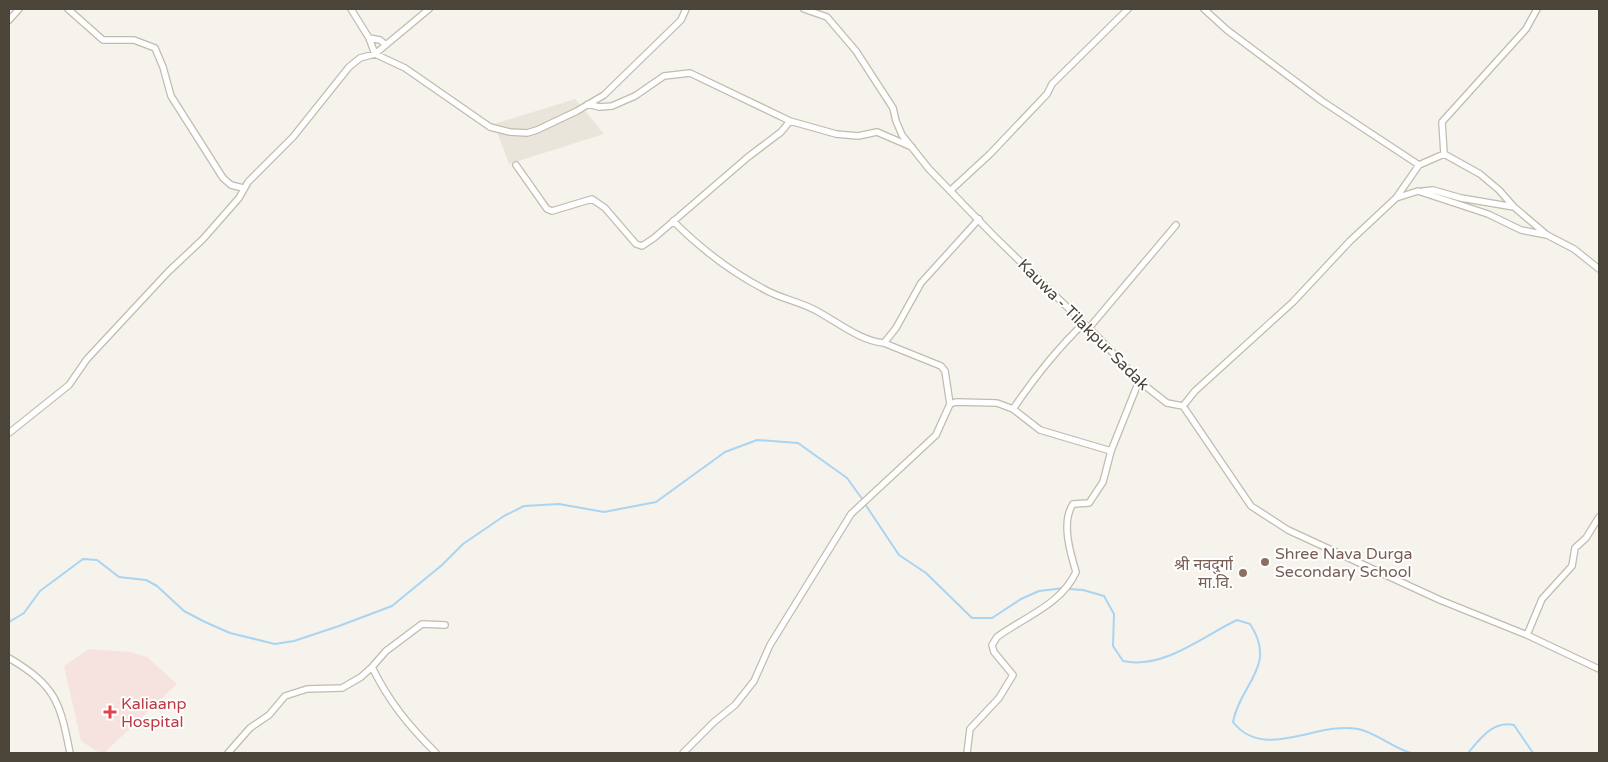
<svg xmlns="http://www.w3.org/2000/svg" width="1608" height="762" viewBox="0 0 1608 762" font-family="'Varela Round','Noto Sans Devanagari',sans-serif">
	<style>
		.residential { fill: #eae5da }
		.medical { fill: #f6e3e0 }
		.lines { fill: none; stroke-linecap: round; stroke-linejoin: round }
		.stream { stroke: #a9d4f2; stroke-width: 2 }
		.street-casing { stroke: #c2bbae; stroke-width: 8 }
		.street { stroke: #fff; stroke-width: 5.5 }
		.education-dot { fill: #8d6e63; stroke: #fff; stroke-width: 2 }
		.health-dot { fill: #e0444e; stroke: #fff; stroke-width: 2 }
		.labels { text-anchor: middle; stroke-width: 4; stroke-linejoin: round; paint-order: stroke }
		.street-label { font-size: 16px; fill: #4b4439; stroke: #fff }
		.education-label { font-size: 16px; fill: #785e54; stroke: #fff; text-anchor: start }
		.health-label { font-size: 16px; fill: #be3a42; stroke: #fff; text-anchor: start }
	</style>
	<rect width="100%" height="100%" fill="#f6f3ec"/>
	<path class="residential" d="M575 99 604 134 509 164 494 124Z"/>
	<path class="medical" d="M89 649 130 652 147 657 177 684 104 753H100L81 741 64 666Z"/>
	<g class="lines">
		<path class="stream" d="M865 504 899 555 926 573 972 618H992L1021 599 1039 591 1064 588
			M1069 589 1083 590 1104 596 1114 614 1113 646 1123 661C1163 670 1203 636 1237 620L1250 624C1278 666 1240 684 1233 722 1264 762 1316 721 1358 729 1377 733 1393 748 1411 753
			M9 622 24 613 40 591 83 559 97 560 119 577 146 580 157 586 184 611 205 622 230 633 275 644 294 641 339 626 392 606 442 565 463 544 504 516 524 506 559 504 604 512 656 502 725 452 757 440 798 443 847 478 863 500
			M1468 753C1480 739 1493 720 1514 725L1533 753"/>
		<defs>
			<path id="street" d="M68 9 103 40H134L155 48 163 67 171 96 223 178 231 185 243 188
				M351 9 369 38 380 40 386 45
				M804 9 827 17 856 51 893 108 896 121 902 135 929 169 994 236 1098 337 1139 381 1167 403 1183 406 1251 506 1288 530 1440 600 1527 635 1599 669
				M1204 9 1227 30 1322 101 1419 165 1444 154 1442 122 1526 29 1537 9
				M9 20 19 9
				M369 38 375 54 405 68 490 127 510 132 527 133 537 130 577 111 604 95 681 20 686 9
				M588 104 599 107 612 106 635 96 664 76 690 73 790 121 836 134 858 136 877 132 912 147
				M1444 154 1480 174 1499 190 1514 207 1547 235 1574 249 1599 269
				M516 165 547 209 552 211 592 199 605 208 636 244 642 246 654 238 748 157 781 132 790 121
				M951 190 990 154 1047 94 1052 84 1128 9
				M1423 191 1433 190 1461 198 1514 207
				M1396 198 1418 191 1488 214 1521 230 1547 235
				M673 221C700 248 728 270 762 288 778 298 798 301 815 310 836 321 860 341 884 343L896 328 921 283 979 219
				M1089 328 1176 225
				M884 343 941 366 945 371 950 404
				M1183 406 1195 391 1293 302 1350 241 1396 198 1419 165
				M1013 409C1034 378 1057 349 1084 323
				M9 433 69 385 87 359 168 272 203 239 239 198 248 182 293 137 349 67 360 58 375 54 429 9
				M1527 635 1542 599 1572 566 1575 548 1586 538 1599 517
				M9 658C56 686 60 702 70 753
				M228 753 250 728 269 715 285 696 307 689 342 688 361 677 372 667
				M436 753C409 726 389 702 372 667L386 651 422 624 445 625
				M683 753 714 722 735 705 754 681 770 645 851 514 936 435 950 404 956 402 997 403 1013 409 1040 430 1111 451
				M967 753 970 729 999 698 1013 675 994 652 992 645 997 637C1024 617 1061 605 1076 572 1070 552 1061 522 1073 504L1089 503 1103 482 1111 451 1139 381"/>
		</defs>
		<use href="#street" class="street-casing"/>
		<use href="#street" class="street"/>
	</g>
	<g class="education-dot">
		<circle cx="1265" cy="562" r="5"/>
		<circle cx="1243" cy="573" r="5"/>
	</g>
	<path class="health-dot" d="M107.5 704.5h5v5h5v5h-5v5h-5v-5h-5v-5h5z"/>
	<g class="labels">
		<g class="street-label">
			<text transform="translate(1084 324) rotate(45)" y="6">Kauwa - Tilakpur Sadak</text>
		</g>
		<g class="education-label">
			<text x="1275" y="559">Shree Nava Durga<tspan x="1275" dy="18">Secondary School</tspan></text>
			<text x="1233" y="570" text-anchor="end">श्री नवदुर्गा<tspan x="1233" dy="18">मा.वि.</tspan></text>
		</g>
		<g class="health-label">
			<text x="121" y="709">Kaliaanp<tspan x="121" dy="18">Hospital</tspan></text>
		</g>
	</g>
	<rect width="1608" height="762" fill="none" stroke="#4b4439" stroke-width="20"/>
</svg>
